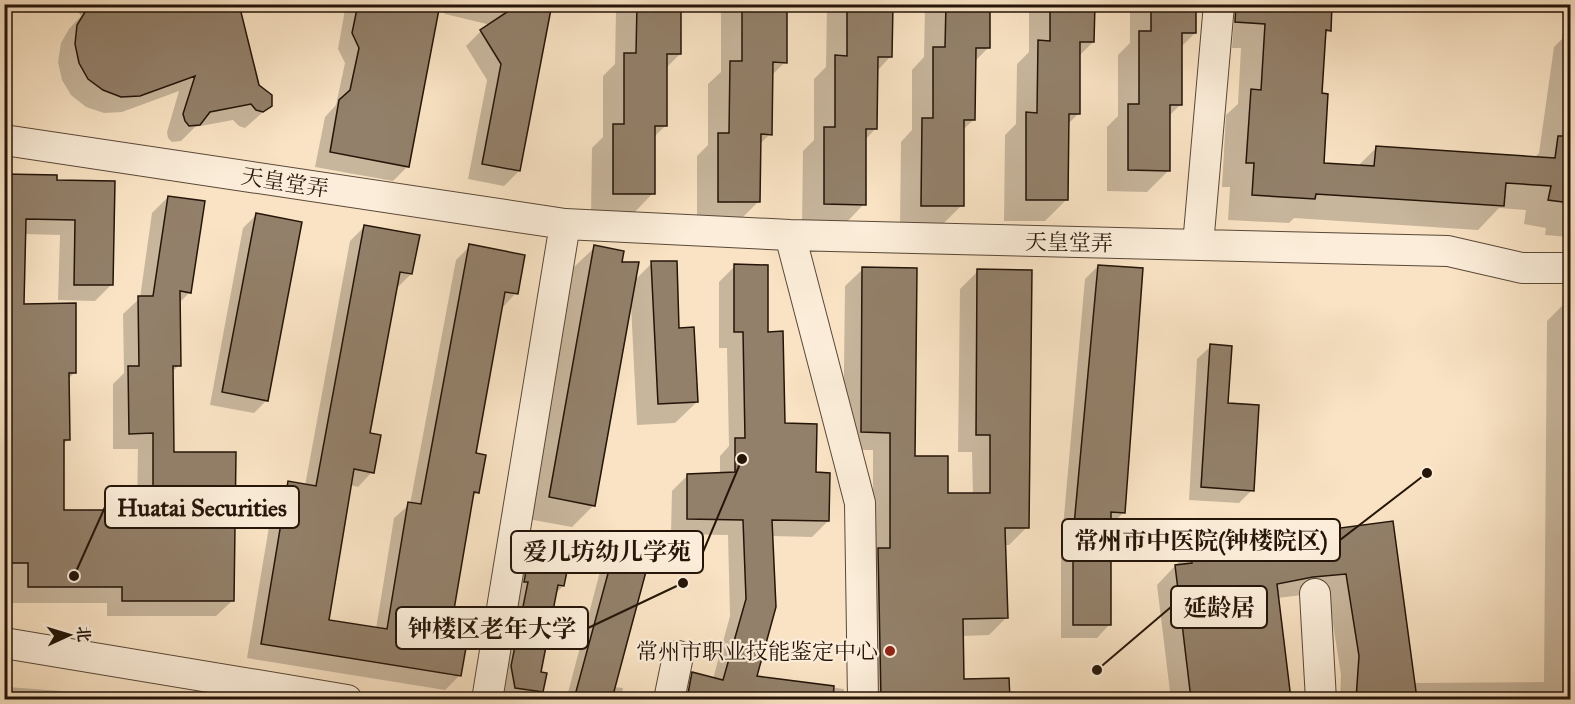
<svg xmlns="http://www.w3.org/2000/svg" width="1575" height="704" viewBox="0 0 1575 704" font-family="'IM FELL Great Primer','Noto Serif SC',serif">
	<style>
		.shadow { fill: #0003 }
		.building { fill: #93806a; stroke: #251509; stroke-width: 1.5 }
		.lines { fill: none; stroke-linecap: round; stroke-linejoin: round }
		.minor-casing { stroke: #5a4838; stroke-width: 32 }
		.minor { stroke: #fbedd9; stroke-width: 30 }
		.poi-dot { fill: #8f2418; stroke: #fbedd9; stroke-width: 2 }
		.labels { text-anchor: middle; stroke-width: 4.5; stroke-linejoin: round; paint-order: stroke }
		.street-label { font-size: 22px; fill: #251509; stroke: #fbedd9 }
		.poi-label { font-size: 22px; fill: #251509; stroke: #fbedd9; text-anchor: end }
		.leader { fill: none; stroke: #251509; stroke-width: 2 }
		.callout-dot { fill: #251509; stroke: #fbedd9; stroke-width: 2 }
		.callout { fill: #fbedd9; stroke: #251509; stroke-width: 2 }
		.callout-label { font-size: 24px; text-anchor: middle; font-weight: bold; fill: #251509 }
	</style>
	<rect width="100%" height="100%" fill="#f9e3c4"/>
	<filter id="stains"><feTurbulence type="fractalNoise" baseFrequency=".00333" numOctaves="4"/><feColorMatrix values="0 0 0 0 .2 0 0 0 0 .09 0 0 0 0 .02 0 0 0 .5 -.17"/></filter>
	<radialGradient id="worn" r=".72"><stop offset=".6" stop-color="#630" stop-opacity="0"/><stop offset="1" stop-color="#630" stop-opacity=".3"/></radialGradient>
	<path class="shadow" d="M73 4H237L257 86 271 105 245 128 239 126 233 120 195 127 181 141 172 142 168 138 167 132 179 91 122 112 104 113 86 107 71 95 62 80 58 62 61 43 69 29 81 16Z
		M346 4H438L408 166 393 181 315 167 325 117 336 105 345 63 338 49Z
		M439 4H548L519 171 504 186 468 179 487 80 466 46 481 31 491 25 445 14Z
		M620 4H680V54L666 68 665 126 654 137 653 193 632 215H591L592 148 603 137V76L615 64 616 9Z
		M726 4H785V62L771 76 770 134 759 145V201L737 223H697V156L708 145V84L721 72V9Z
		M827 4H891V56L877 71 876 128 865 140 864 204 843 226 802 225 803 151 814 140V79L826 67Z
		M925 4H989V47L974 62V119L963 130 962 205 940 227H900L901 142 912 130V70L924 57Z
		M1029 4H1093V42L1079 56V113L1067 125 1066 200 1045 221H1004L1005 135 1016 124 1017 64 1029 52Z
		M1130 4H1195V33L1181 47 1180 105 1169 116V170L1147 192 1107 191V127L1118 116V55L1130 43Z
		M1235 4H1331L1329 30 1324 36 1320 95 1323 164 1357 167 1376 148 1534 158 1539 153 1554 47 1562 39 1567 4H1570V237L1545 235 1546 228 1524 224 1526 210 1499 208 1478 230 1294 218 1289 223 1228 220 1230 187H1222L1226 115 1238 104 1241 48H1232Z
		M4 176 55 181 111 285 95 301 58 300 60 235 24 234 23 305 75 372 68 379V440L62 445V511H137L138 449H113V384L124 373 123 314 140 298 152 213 168 197 190 292 178 304 179 365 172 372 173 454 233 600 216 616H107V603H12V578H4Z
		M257 214 267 400 254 413 210 405 243 228Z
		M365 226 411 274 397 288 368 434 372 472 358 487 350 485 327 621 376 629 394 518 410 504 456 260 470 246 516 293 501 309 474 454 477 492 471 498 448 640 460 675 445 690 247 658 274 497 289 483 305 486 350 241Z
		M595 247 621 264 634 281 652 263 678 329 697 402 675 423 637 425 631 305 594 505 572 527 528 519 573 268Z
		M735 266 766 333 784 425 815 474 828 521 812 537 772 536 755 677 844 689 845 700H674L677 690 693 674 713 679 730 616 728 535 671 534 672 491 688 475 720 474V456L729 446 727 348H719V282Z
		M1098 266 1124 512 1110 526V624L1097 638H1061V550L1085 279Z
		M863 269 913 457 946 495H973L972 452H958L960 289 978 271 1027 527 1009 545H1004L1007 617 989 635 962 636 963 681 1008 679 1009 700H863L873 555V450H843L845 286Z
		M1566 302H1570V700H1340L1341 675 1328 592 1277 598 1289 700H1171L1157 585 1191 549 1392 522 1413 683 1544 682 1547 321Z
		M1211 346 1252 490 1239 503 1189 500 1197 359Z
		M532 546 563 586 555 594 540 673 542 691 533 700H502L519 559Z
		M613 556 614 687 623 688 621 700H566L601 568Z
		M8 687 126 696V700H4V691Z"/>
	<path class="building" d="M90 4H239L259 85 272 95V106L263 112 256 110 251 104 210 112 200 125 189 126 185 121 183 114 195 76 140 96 121 97 103 90 88 79 79 63 75 44 77 25Z
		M358 4H440L409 167 330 152 339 100 350 90 359 48 352 33Z
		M519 4H552L520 171 482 164 501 64 480 30Z
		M637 4H681V54H667V126H655V194H613V124H624V53H636Z
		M742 4H787V63L773 62 772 135 761 134 760 202H718V133H729L730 61H742Z
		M847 4H893L892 57H878L877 129H866V205L824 204V127H835V55L847 56Z
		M946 4H990V48H976L975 120H964V206H921L922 118H933V47H945Z
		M1050 4H1095L1094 42H1080V114H1069L1068 200H1026V112L1037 113 1038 40 1050 41Z
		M1151 4H1196V33H1182V105H1170V171L1128 170V104H1139V31H1151Z
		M1236 4H1332L1331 31 1326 30 1322 93 1328 94 1324 163 1374 166 1376 146 1555 158 1558 136H1570V203L1548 200 1551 186 1506 183 1504 206 1316 194 1315 199 1252 195 1254 163H1246L1251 89 1261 90 1265 24 1235 22Z
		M4 174 57 175V180L115 181 113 285H74L75 220 26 219 24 304 76 303V373H69L70 440H64V510H153V433L129 434 128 366H139L138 296H153L168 196 205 201 191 293 180 291 181 366H173L174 452H236L234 601H122V587H28V563H5Z
		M256 213 302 222 268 401 222 392Z
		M364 225 420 235 412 274 400 272 370 433 381 435 374 473 354 469 329 620 387 629 408 502 421 504 469 244 525 255 518 294 505 292 476 453 486 455 479 493 474 492 449 639 467 642 461 676 261 644 288 481 316 486Z
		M594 245 624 251 622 262H639L595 506 549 497Z
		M651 261H677L679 328 694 327 698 402 658 404Z
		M734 264 768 265V332L783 331 785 423 817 424 816 472 830 473 829 521 772 520 776 607 757 676 834 686 833 699H687L692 672 723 680 746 599 743 520 687 519V474L735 472V438H745L743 332H734Z
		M1098 265 1143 268 1125 513 1111 512V625H1073V536Z
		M862 267 917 268 915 456H948V493H990V435H976L977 269 1032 270 1029 528H1005L1008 618 963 619 964 679 1009 678 1010 699H881L878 548H890V433L861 432Z
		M1210 344 1232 346 1228 403 1259 405 1254 491 1201 487Z
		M1393 521 1417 699H1356L1359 656 1346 574 1313 577 1277 584 1291 699H1191L1175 565 1192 563 1190 548Z
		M531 544 571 552 564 586 558 585 541 672 547 673 543 692 515 688 511 666 528 582H524Z
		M613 555 648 564 612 699H574Z"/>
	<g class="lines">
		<defs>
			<path id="minor" d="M4 140 565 224 790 235 1448 251 1522 268H1570
				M790 235 860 503 863 700
				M1198 245 1219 4
				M1315 594 1321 700
				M4 643 347 700
				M487 700 565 224
				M669 700 678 656"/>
		</defs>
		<use href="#minor" class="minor-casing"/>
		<use href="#minor" class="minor"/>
	</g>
	<circle class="poi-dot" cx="890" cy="651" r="6"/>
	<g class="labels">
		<g class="street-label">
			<text transform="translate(285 182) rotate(9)" y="8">天皇堂弄</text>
			<text transform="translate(1069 242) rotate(1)" y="8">天皇堂弄</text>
		</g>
		<g class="poi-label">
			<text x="878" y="659">常州市职业技能鉴定中心</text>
		</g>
	</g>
	<path class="leader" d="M74 576L105 507M1427 473L1340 540M742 459L703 552M1097 670L1171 607M683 583L588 628"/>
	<g class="callout-dot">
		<circle cx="74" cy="576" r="6"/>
		<circle cx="1427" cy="473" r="6"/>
		<circle cx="742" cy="459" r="6"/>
		<circle cx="1097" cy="670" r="6"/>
		<circle cx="683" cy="583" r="6"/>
	</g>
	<g class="callout">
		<rect x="105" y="486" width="194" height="42" rx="6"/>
		<rect x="1062" y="519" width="278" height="42" rx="6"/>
		<rect x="511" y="531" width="192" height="42" rx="6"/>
		<rect x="1171" y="586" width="96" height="42" rx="6"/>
		<rect x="396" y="607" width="192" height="42" rx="6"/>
	</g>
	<g class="callout-label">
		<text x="202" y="516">Huatai Securities</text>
		<text x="1201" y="549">常州市中医院(钟楼院区)</text>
		<text x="607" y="560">爱儿坊幼儿学苑</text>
		<text x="1219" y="616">延龄居</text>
		<text x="492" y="637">钟楼区老年大学</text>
	</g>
	<rect width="1575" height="704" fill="none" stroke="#f9e3c4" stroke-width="24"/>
	<rect x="6" y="6" width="1563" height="692" fill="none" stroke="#251509" stroke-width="3"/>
	<rect x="12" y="12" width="1551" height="680" fill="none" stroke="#251509" stroke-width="1.5"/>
	<g transform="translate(69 635) rotate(86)" stroke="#fbedd9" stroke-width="4.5" paint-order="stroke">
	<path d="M0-4.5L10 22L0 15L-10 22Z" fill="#251509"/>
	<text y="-9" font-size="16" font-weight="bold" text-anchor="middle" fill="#251509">北</text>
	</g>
	<rect width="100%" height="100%" filter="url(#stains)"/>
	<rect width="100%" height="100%" fill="url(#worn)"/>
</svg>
